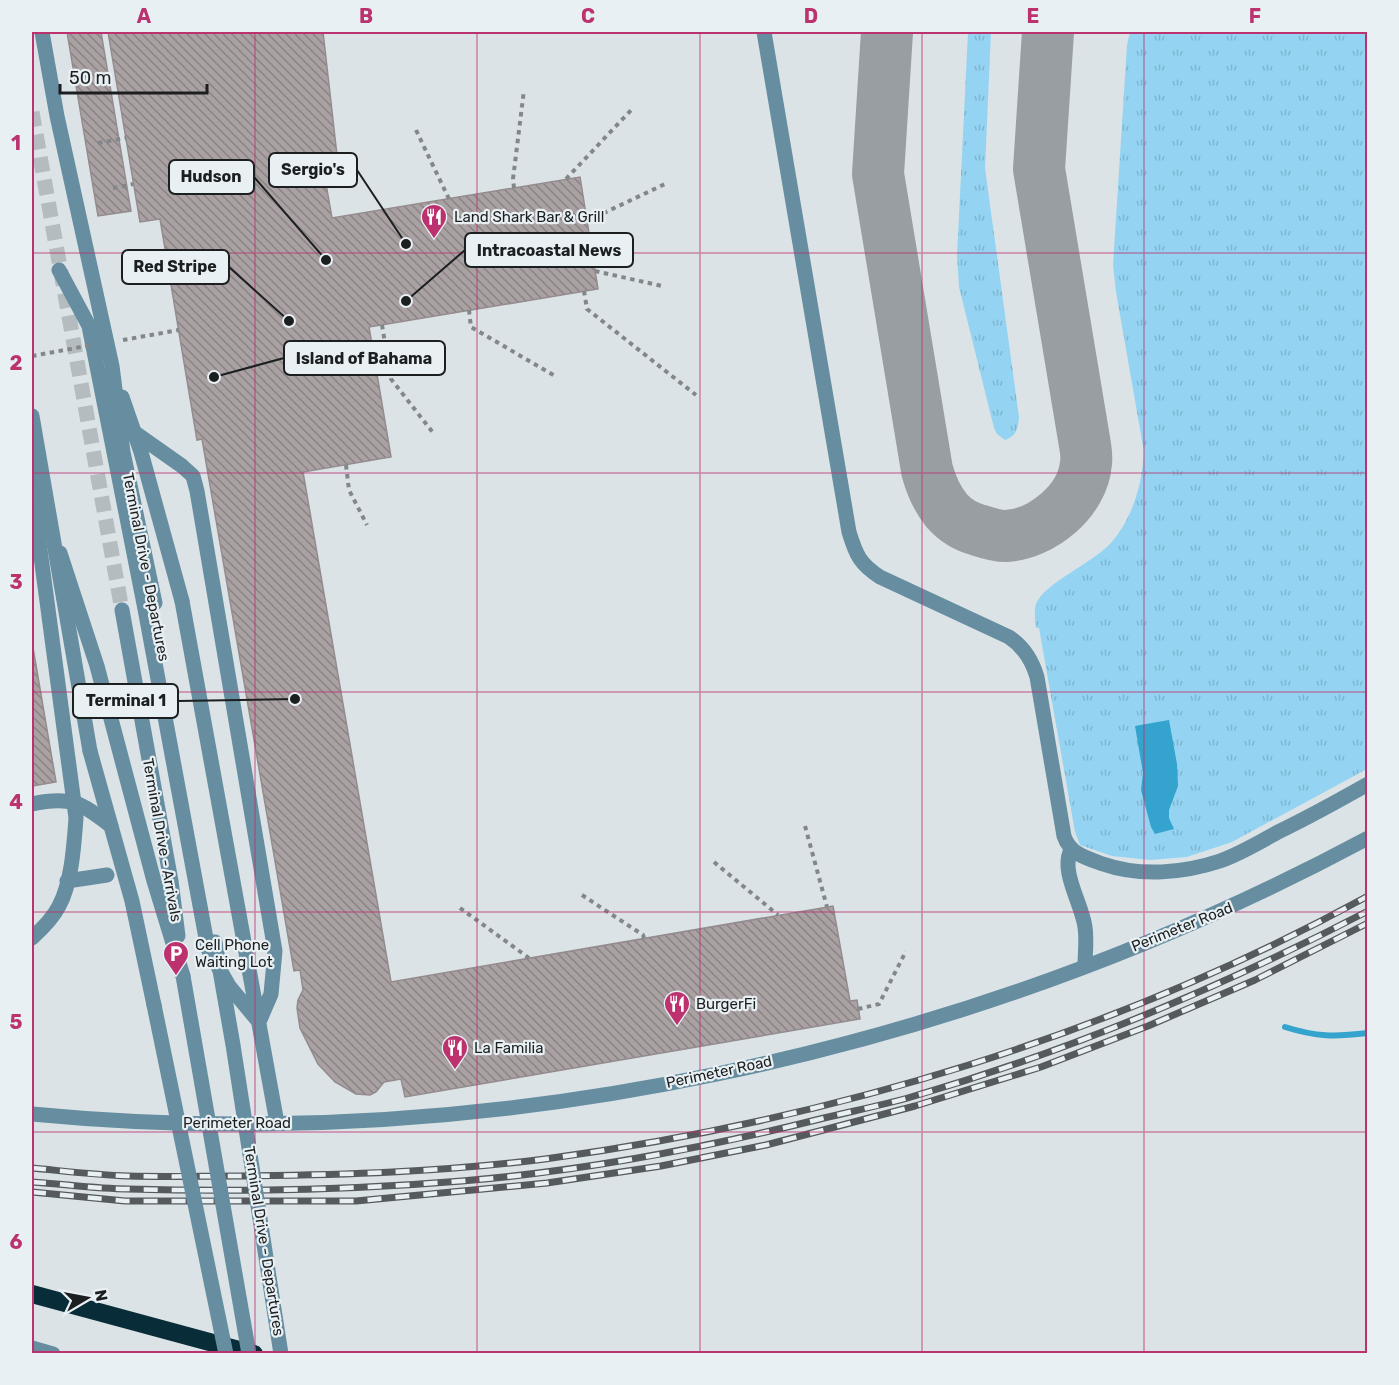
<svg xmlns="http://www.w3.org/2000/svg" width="1399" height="1385" viewBox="0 0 1399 1385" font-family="Rubik,sans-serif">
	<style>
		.grass { fill: url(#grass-tufts) }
		.water { fill: #34a3cd }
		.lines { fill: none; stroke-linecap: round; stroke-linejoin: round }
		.stream { stroke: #34a3cd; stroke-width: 6 }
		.taxiway { stroke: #989ea2; stroke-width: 52 }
		.building { fill: url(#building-back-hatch); stroke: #938b8d; stroke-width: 1.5 }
		.minor-tunnel { stroke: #b5bcbf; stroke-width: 15; stroke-dasharray: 15 8; stroke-linecap: butt }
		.path { stroke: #82888a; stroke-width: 4; stroke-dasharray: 4.5 4.5; stroke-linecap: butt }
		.minor { stroke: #668ea0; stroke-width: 15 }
		.highway { stroke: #092c39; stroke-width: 18 }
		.rail-casing { stroke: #565a5c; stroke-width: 7 }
		.rail { stroke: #e8f0f4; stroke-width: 4.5; stroke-dasharray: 14; stroke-linecap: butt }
		.path-bridge { stroke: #82888a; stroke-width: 4; stroke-dasharray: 4.5 4.5; stroke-linecap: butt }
		.minor-bridge { stroke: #668ea0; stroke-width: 15 }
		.grid { fill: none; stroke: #bb326e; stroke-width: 1.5; stroke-opacity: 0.55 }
		.labels { text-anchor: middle; stroke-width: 4.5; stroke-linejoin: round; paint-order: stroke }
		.poi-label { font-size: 15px; fill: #1c1f20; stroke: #e8f0f4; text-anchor: start }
		.street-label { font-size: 15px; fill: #1c1f20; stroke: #e8f0f4 }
		.leader { fill: none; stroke: #1c1f20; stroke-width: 2 }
		.callout-dot { fill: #1c1f20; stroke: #e8f0f4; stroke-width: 2 }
		.callout { fill: #e8f0f4; stroke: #1c1f20; stroke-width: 2 }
		.callout-label { font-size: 16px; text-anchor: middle; font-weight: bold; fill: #1c1f20 }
		.neatline { fill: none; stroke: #bb326e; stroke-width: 2 }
		.grid-label { font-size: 20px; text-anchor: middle; font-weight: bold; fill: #bb326e }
	</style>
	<defs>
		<pattern id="grass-tufts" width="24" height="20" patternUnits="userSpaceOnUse" patternTransform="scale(1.5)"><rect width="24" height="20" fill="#94d4f2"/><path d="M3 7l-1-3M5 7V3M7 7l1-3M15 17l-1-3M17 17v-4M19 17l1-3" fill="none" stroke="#7fb6cf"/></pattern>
		<pattern id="building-back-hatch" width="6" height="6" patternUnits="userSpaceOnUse" patternTransform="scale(1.5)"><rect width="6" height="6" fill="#aaa1a3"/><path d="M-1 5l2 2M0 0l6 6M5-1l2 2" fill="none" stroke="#8a8384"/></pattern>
	</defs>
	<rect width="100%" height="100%" fill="#dbe3e7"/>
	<path class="grass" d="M968 32H991L985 168 1019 417C1018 428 1017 436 1005 440L997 434 994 428 959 287 957 256Z
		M1130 32H1367V769L1232 842 1187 857 1150 860 1112 856 1080 845 1075 832 1039 628H1036C1035 621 1034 611 1036 604 1043 584 1094 562 1111 543 1133 517 1142 485 1144 452L1116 292 1113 265 1127 45Z"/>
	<path class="water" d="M1169 720 1177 764 1178 786 1169 810V818L1174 829 1155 834 1151 827 1141 790 1143 773 1135 726Z"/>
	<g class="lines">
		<path class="stream" d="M1285 1027C1317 1037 1334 1037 1368 1033"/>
		<path class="taxiway" d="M887 32 878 174 927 470C931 485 937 499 947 511 955 520 967 527 978 530 987 533 997 536 1006 536 1042 534 1083 501 1086 463 1087 457 1086 451 1085 445L1039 169 1048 32"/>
	</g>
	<path class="building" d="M67 32H101L131 211 98 216Z
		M108 32H323L338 164 323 167 332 218 580 177 598 289 369 327 391 457 303 472 391 982 833 906 850 1001 857 1000 860 1019 405 1097 401 1079 384 1082 376 1092 370 1095 356 1094 335 1082 318 1064 300 1028 297 1008 298 1000 303 990 300 970 294 971 202 439 197 440 160 219 140 222Z
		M32 642 56 782 32 786Z"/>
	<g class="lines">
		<path class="minor-tunnel" d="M32 112 122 610"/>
		<path class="path" d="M416 130 449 199
			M98 143 126 138
			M566 179 633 108
			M113 188 133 184
			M514 188 513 179 524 90
			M587 221 665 184
			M595 271 662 286
			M584 291 587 309 696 395
			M469 310 471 327 555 376
			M382 325 391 379 434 434
			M346 465 349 490 367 525
			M805 826 827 907
			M714 862 778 915
			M582 895 643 935 644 938
			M460 908 529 958
			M858 1009 879 1004 906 951"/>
		<path class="minor" d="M764 32 849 532C856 555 860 564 880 577L1009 637C1024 647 1032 660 1037 677L1064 836C1070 854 1086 858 1103 864 1140 877 1184 873 1220 861 1240 854 1260 842 1278 832 1309 817 1338 801 1368 784
			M59 270 89 326 145 609 208 949 229 986 259 1022
			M128 428 182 466 193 476 197 491 275 951 271 994 259 1022
			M32 475 44 510
			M60 553 97 666 154 881 183 976
			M182 601 277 1123
			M122 610 171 881 178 936
			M90 751 132 901 154 1005
			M1071 850C1060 871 1082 904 1085 927 1087 940 1085 953 1085 966
			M67 881 107 875
			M32 938C42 929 53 918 59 906 72 882 74 844 76 818L33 497
			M32 1114C487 1158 965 1054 1368 838
			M32 1348 53 1354"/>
		<path class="highway" d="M32 1294 254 1354"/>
		<defs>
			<path id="rail" d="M32 1168C64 1171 96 1175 128 1176 165 1177 203 1176 240 1176 342 1175 443 1172 545 1159 831 1120 1114 1035 1368 896
				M32 1182C64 1184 96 1189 128 1189 239 1192 351 1190 462 1181 584 1171 705 1148 824 1118 853 1111 883 1105 911 1097 1070 1051 1222 987 1368 911
				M32 1192 125 1201H356L547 1183 661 1166 766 1145 915 1106 1041 1067 1148 1026 1255 980 1368 923"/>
		</defs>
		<use href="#rail" class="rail-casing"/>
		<use href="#rail" class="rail"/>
		<path class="path-bridge" d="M123 340 179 330
			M32 356 92 345"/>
		<path class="minor-bridge" d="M42 32 57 116 112 366 123 452 155 603
			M122 397 141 452 182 601
			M32 416 90 751
			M32 804C70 796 81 802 111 826
			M215 942 233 1045 281 1354
			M183 976 249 1354
			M154 1005 226 1354"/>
	</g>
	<path class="grid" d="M255 32V1354M477 32V1354M700 32V1354M922 32V1354M1144 32V1354M32 253H1368M32 473H1368M32 692H1368M32 912H1368M32 1132H1368"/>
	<defs>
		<symbol id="restaurant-pin" viewBox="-11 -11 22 30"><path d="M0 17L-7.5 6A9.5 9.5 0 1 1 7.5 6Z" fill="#bb326e" stroke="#e8f0f4"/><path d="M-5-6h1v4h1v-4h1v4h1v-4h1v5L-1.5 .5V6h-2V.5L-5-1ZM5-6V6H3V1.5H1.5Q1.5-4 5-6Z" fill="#fff"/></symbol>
		<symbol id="parking-pin" viewBox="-11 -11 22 30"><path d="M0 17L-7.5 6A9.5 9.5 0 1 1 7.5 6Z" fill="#bb326e" stroke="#e8f0f4"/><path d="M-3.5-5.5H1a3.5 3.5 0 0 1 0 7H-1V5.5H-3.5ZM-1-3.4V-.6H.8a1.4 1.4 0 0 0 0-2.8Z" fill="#fff"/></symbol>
	</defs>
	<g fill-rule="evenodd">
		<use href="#restaurant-pin" x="419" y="202" width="30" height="40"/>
		<use href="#parking-pin" x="161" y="939" width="30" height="40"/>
		<use href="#restaurant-pin" x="662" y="989" width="30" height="40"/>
		<use href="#restaurant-pin" x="440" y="1033" width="30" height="40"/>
	</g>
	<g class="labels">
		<g class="poi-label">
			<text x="454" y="222">Land Shark Bar &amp; Grill</text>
			<text x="195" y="950">Cell Phone<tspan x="195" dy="17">Waiting Lot</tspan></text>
			<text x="696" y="1009">BurgerFi</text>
			<text x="474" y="1053">La Familia</text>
		</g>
		<g class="street-label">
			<text transform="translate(146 567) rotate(79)" y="5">Terminal Drive - Departures</text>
			<text transform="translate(162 840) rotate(80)" y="5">Terminal Drive - Arrivals</text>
			<text transform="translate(1182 927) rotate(-22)" y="5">Perimeter Road</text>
			<text transform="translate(719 1072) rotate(-12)" y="5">Perimeter Road</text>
			<text x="237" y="1128">Perimeter Road</text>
			<text transform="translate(264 1241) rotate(81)" y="5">Terminal Drive - Departures</text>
		</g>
	</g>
	<path class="leader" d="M406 244L357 170M326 260L254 177M406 301L465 250M289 321L229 267M214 377L284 358M295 699L178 701"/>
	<g class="callout-dot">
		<circle cx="406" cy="244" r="6"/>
		<circle cx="326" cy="260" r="6"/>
		<circle cx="406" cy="301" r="6"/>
		<circle cx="289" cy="321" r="6"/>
		<circle cx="214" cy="377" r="6"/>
		<circle cx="295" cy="699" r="6"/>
	</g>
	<g class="callout">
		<rect x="269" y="153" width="88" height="34" rx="6"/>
		<rect x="169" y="160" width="85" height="34" rx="6"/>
		<rect x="465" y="233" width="168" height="34" rx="6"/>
		<rect x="122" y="250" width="107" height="34" rx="6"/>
		<rect x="284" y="341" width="161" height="34" rx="6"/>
		<rect x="73" y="684" width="105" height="34" rx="6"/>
	</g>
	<g class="callout-label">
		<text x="313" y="175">Sergio's</text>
		<text x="211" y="182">Hudson</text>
		<text x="549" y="256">Intracoastal News</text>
		<text x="175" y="272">Red Stripe</text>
		<text x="364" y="364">Island of Bahama</text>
		<text x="126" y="706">Terminal 1</text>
	</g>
	<rect width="1399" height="1385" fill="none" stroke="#e8f0f4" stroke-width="66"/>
	<g transform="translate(87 1298) rotate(80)" stroke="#e8f0f4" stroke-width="4.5" paint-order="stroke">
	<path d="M0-4.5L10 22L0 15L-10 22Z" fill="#1c1f20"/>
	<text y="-9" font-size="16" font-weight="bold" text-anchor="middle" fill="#1c1f20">N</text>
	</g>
	<path d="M60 84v9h147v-9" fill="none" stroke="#1c1f20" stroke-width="3"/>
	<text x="69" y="84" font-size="18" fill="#1c1f20" stroke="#e8f0f4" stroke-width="4.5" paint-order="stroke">50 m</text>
	<rect x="33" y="33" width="1333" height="1319" class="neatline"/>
	<g class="grid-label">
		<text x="144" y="23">A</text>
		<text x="366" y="23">B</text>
		<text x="588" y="23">C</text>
		<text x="811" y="23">D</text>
		<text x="1033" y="23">E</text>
		<text x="1255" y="23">F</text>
		<text x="16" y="150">1</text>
		<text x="16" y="370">2</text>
		<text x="16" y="589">3</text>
		<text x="16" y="809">4</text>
		<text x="16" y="1029">5</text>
		<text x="16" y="1249">6</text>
	</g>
</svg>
